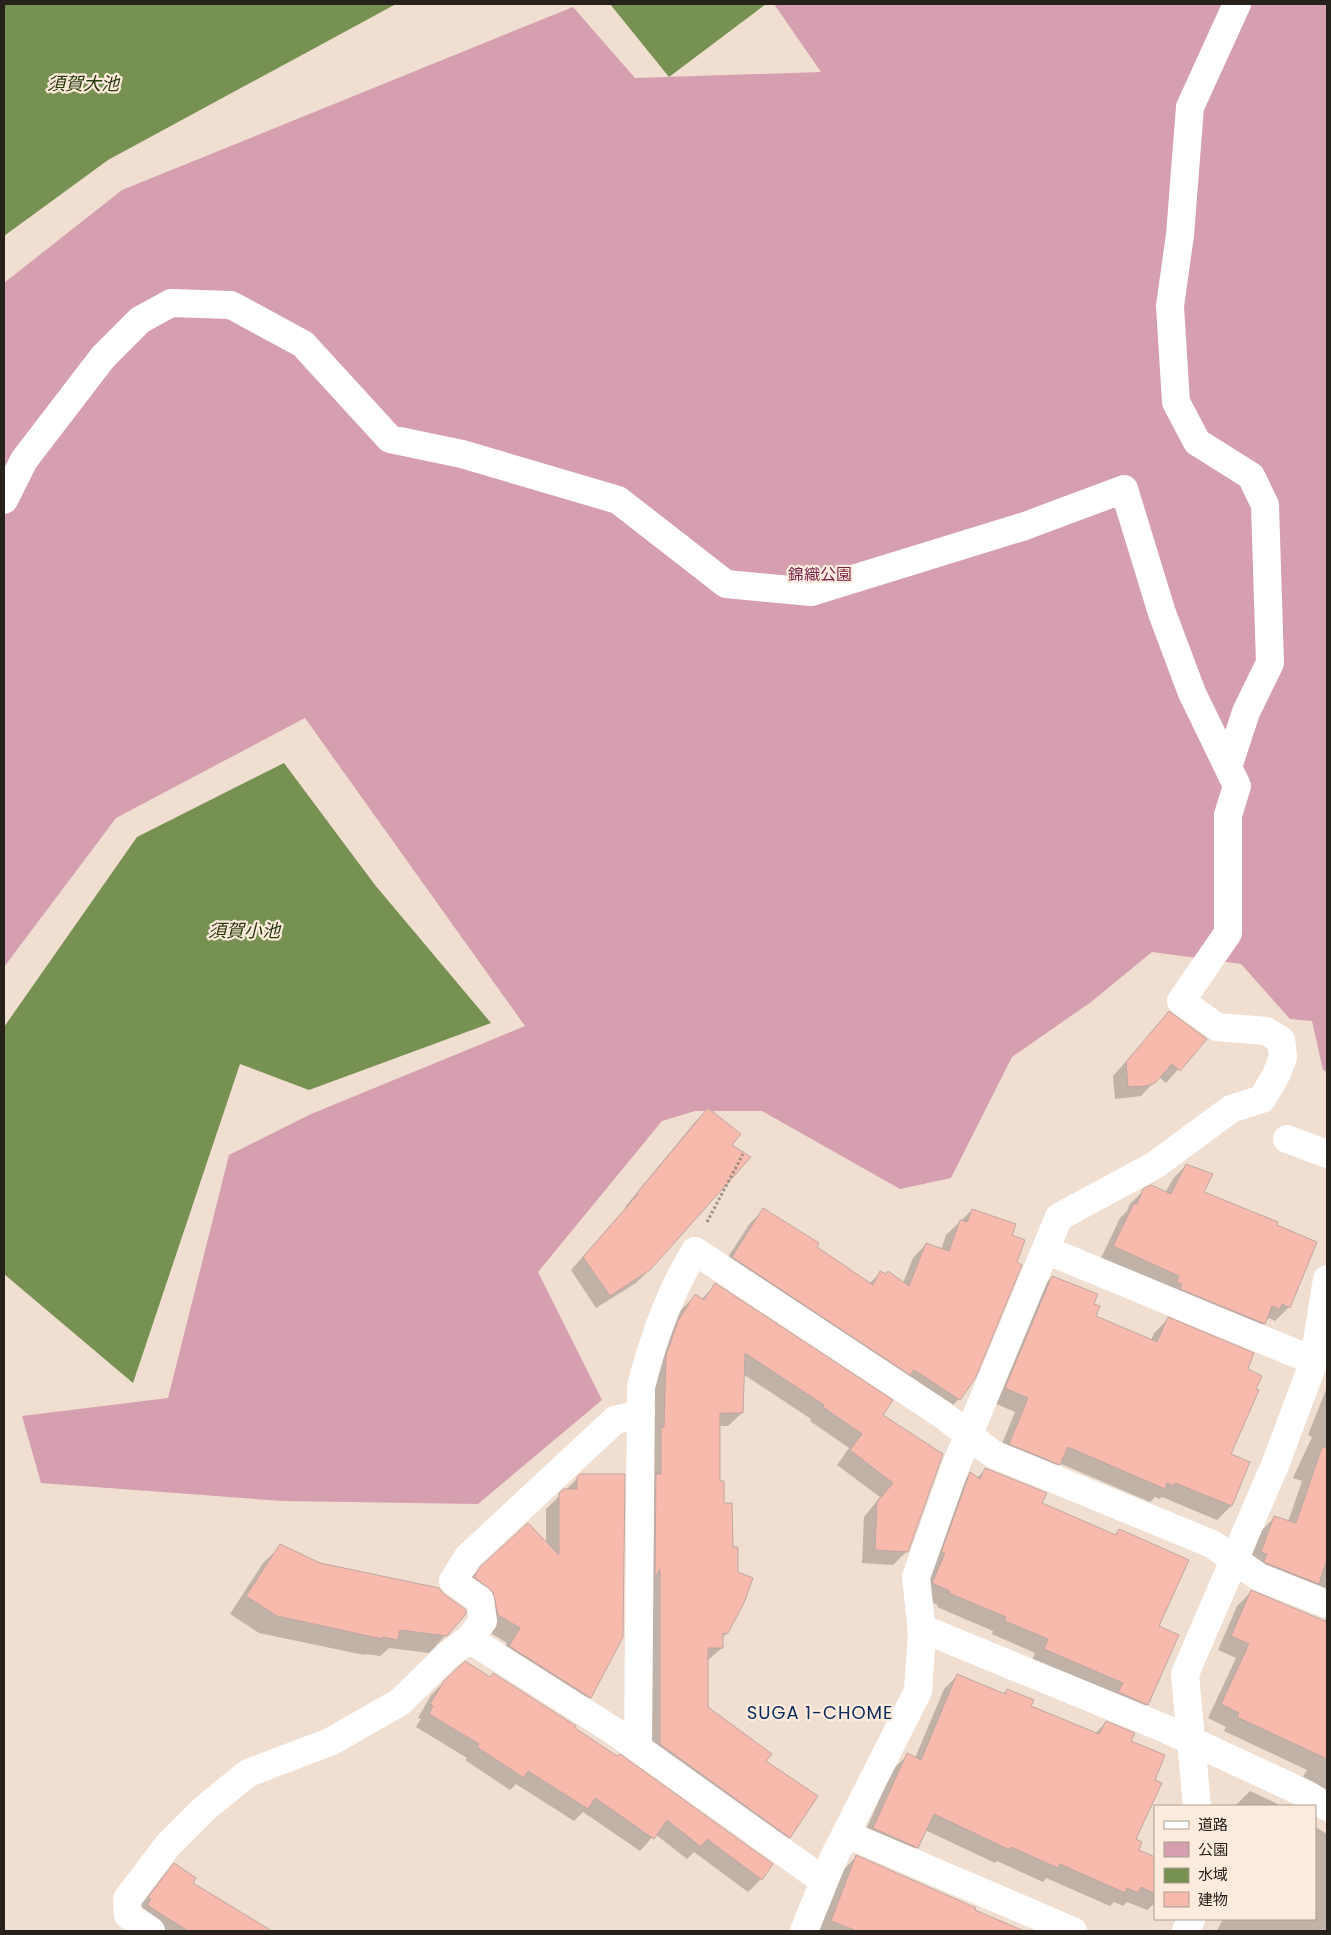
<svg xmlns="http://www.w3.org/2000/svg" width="1331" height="1935" viewBox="0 0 1331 1935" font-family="Poppins,'Noto Sans JP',sans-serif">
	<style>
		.green { fill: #d59fb0 }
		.water { fill: #769151 }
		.shadow { fill: #0003 }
		.building { fill: #f9baae; stroke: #bda7a3 }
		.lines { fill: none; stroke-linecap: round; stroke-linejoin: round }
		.path { stroke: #9a8d83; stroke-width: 3; stroke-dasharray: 2.5 2.5; stroke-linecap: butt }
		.minor { stroke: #fff; stroke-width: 28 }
		.labels { text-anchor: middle; stroke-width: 4.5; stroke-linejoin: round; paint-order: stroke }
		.park-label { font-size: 16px; fill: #761f45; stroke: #fdecde }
		.water-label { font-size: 18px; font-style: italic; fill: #273908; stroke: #fdecde }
		.neighbourhood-label { font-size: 18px; letter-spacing: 1px; fill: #09275b; stroke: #fdecde }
	</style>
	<rect width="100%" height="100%" fill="#f0dfd1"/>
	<path class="green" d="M774 4H1327V1072L1323 1070 1312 1021 1290 1019 1241 964 1152 952 1091 1002 1012 1057 951 1178 900 1189 762 1111H695L662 1121 538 1272 602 1400 478 1504 282 1501 41 1483 22 1416 168 1398 229 1155 311 1114 525 1026 305 718 116 818 4 967V283L122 190 573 7 635 78 821 72Z"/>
	<path class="water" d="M4 4H396L108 160 4 236Z
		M610 4H766L669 77Z
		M284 763 375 885 491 1023 309 1090 240 1064 133 1383 4 1274V1027L137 837Z"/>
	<path class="shadow" d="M1170 1012 1205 1039 1166 1083 1159 1077 1141 1096 1115 1099 1113 1076Z
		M708 1109 650 1269 636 1283 596 1308 571 1270 626 1208 625 1207 695 1122Z
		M1186 1165 1202 1192 1289 1307 1275 1321 1269 1318 1250 1337 1100 1260 1120 1218 1127 1211 1130 1204 1144 1190 1165 1193 1173 1179Z
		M764 1210 869 1284 880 1273 903 1283 913 1258 926 1244 941 1250 946 1235 972 1210 1011 1236 959 1399 945 1413 719 1271 750 1223Z
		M1052 1277 1093 1305 1095 1316 1151 1340 1154 1333 1168 1319 1246 1370 1229 1455 1248 1462 1231 1506 1217 1520 1162 1497 1159 1499 1155 1497 1150 1502 1059 1463 1045 1478 996 1458 1015 1412 992 1402 1038 1291Z
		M715 1285 881 1415 907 1551 893 1565 862 1563 864 1517 880 1497 837 1465 849 1448 810 1421 811 1419 743 1374 742 1413 728 1426H718L719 1483 727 1633 722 1638V1648L707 1661V1708L764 1762 789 1837 776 1851 646 1758 652 1371 665 1336 681 1310 695 1296 701 1300Z
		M1327 1387V1612L1248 1566 1261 1531 1275 1517 1288 1522 1302 1481 1293 1478 1312 1437 1308 1435Z
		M985 1470 1041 1504 1114 1536 1119 1530 1157 1626 1147 1704 1133 1718 1031 1663 1035 1653 992 1634 993 1631 937 1607 938 1605 920 1597 957 1487 970 1474 977 1478Z
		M581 1475 590 1697 576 1711 496 1660 507 1643 484 1629 466 1582 481 1568 546 1543V1509Z
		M281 1546 320 1564 443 1595 446 1635 429 1653 389 1648 380 1656 365 1654 364 1655 259 1633 230 1614 263 1563Z
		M1251 1592 1321 1620H1327V1790L1303 1777 1307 1770 1224 1731 1226 1727 1208 1718 1236 1658 1218 1650 1237 1606Z
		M958 1675 1003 1694 1007 1690 1030 1706 1095 1734 1106 1722 1129 1742 1153 1780 1134 1840 1137 1851 1155 1859V1903L1147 1910 1127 1902 1123 1906 1114 1902 1110 1906 1046 1878 1043 1882 997 1861 995 1863 925 1830 917 1847 903 1861 860 1843 893 1769 908 1755 915 1758 944 1689Z
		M445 1681 574 1728 761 1879 748 1892 694 1852 687 1859 655 1834 640 1851 583 1812 574 1821 516 1784 510 1790 465 1760 467 1758 416 1727 421 1719 418 1718 431 1695Z
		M1250 1791 1282 1806H1235Z
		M1315 1827 1327 1834V1931H1217L1223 1919H1315Z
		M856 1857 974 1911 1024 1931H819L842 1871Z
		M174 1865 191 1883 257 1924 252 1931H160L138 1909 163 1876Z"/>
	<path class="building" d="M1169 1011 1207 1039 1180 1071 1172 1064 1155 1083 1146 1086 1128 1087 1126 1062Z
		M708 1108 741 1134 732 1145 751 1157 650 1270 610 1296 583 1257 638 1194 637 1193Z
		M1186 1164 1213 1174 1204 1192 1278 1222 1277 1225 1317 1242 1290 1308 1282 1304 1280 1309 1272 1306 1265 1324 1180 1289 1182 1284 1177 1282 1179 1276 1113 1246 1134 1203 1137 1204 1143 1189 1151 1185 1171 1194Z
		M763 1208 819 1243 817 1247 873 1285 880 1271 886 1274 888 1271 909 1286 926 1243 949 1251 960 1220 967 1222 972 1209 1016 1224 1012 1235 1025 1240 1017 1262 1022 1265 976 1377 960 1400 914 1370 910 1375 732 1257Z
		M1052 1276 1098 1294 1094 1304 1100 1306 1096 1316 1157 1342 1168 1317 1254 1353 1248 1369 1262 1376 1256 1389 1259 1390 1231 1454 1250 1462 1232 1506 1175 1483 1174 1486 1167 1483 1165 1489 1068 1447 1060 1465 1009 1444 1028 1398 1005 1388Z
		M715 1283 893 1400 883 1415 943 1454 908 1552 875 1550 877 1502 893 1483 850 1450 862 1434 823 1407 824 1405 745 1353 743 1413H720V1481H724V1503H732L733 1547H738V1572L753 1578 744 1603 728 1633 723 1634V1648H708V1707L772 1754 766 1761 818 1796 790 1838 660 1744V1569L655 1578 656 1474H661V1427H664L666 1356 678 1321 695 1294 704 1300Z
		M1322 1447 1327 1448V1559L1319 1584 1266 1563 1264 1561 1267 1554 1261 1552 1274 1516 1296 1523Z
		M985 1468 1047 1493 1042 1503 1116 1535 1119 1529 1189 1560 1159 1626 1179 1635 1148 1705 1118 1692 1123 1683 1044 1649 1048 1639 1005 1621 1006 1617 949 1593 950 1591 932 1583 945 1553H941L970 1472 980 1479Z
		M580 1474H625L623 1637 591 1698 509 1646 520 1628 498 1615 493 1592 474 1577 480 1567 528 1523 559 1555V1493L564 1489H577V1477Z
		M280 1544 320 1563 439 1588 444 1594 466 1610V1614L447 1636 400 1630 398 1640 382 1637V1639L277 1616 246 1596Z
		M1251 1590 1327 1622V1759L1237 1717 1239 1713 1221 1704 1249 1644 1231 1636Z
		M465 1661 490 1677 493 1673 576 1726 575 1728 617 1756 620 1754 773 1864 762 1880 707 1839 701 1847 667 1820 654 1839 595 1798 588 1809 528 1771 524 1778 477 1747 479 1744 429 1714 433 1706 430 1704 444 1681Z
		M957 1674 1005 1694 1007 1689 1034 1700 1031 1706 1099 1734 1106 1721 1135 1733 1131 1741 1165 1755 1155 1780 1162 1783 1136 1839 1142 1842 1139 1850 1155 1857V1894L1141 1887 1138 1893 1127 1888 1125 1893 1060 1864 1058 1868 1011 1847 1010 1850 934 1814 918 1848 873 1828 907 1753 921 1760Z
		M856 1855 976 1908 975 1910 1024 1931H857L831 1921Z
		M174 1863 196 1878 193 1883 272 1931H188L147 1905 151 1899 148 1897Z"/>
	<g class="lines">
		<path class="path" d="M707 1222 743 1154"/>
		<path class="minor" d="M4 500 24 460 103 357 140 320 171 303 231 305 303 344 390 439 462 454 618 500 726 584 811 592 1025 526 1124 489 1162 613 1192 693 1228 767
			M1287 1139 1327 1154
			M1046 1250 1314 1361
			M921 1628 1166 1729 1308 1795 1327 1807
			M469 1639 614 1731 824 1881
			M638 1748 641 1387C653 1339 669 1293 695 1251L943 1415 993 1454 1212 1544 1259 1577 1327 1604
			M1197 1806 1185 1674 1275 1465 1314 1361 1327 1279
			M846 1834 1073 1931
			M151 1931 128 1915 127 1899 168 1845 204 1809 248 1773 330 1742 400 1702 448 1655 469 1639 483 1621 480 1600 453 1581 468 1557 615 1420 641 1414
			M804 1931 834 1857 918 1691 922 1632 916 1577 956 1465 1059 1217 1155 1165 1231 1109 1262 1099 1276 1075 1283 1057 1281 1040 1266 1031 1217 1027 1181 1001 1228 933V815L1237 786 1228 767 1246 712 1270 663 1265 505 1251 476 1197 442 1176 402 1170 306 1180 235 1190 107 1237 4
			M1186 1931 1191 1919"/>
	</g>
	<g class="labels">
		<g class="park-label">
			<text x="820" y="580">錦織公園</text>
		</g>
		<g class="water-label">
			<text x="83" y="90">須賀大池</text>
			<text x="244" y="937">須賀小池</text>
		</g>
		<g class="neighbourhood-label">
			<text x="820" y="1719">SUGA 1-CHOME</text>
		</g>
	</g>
	<rect width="1331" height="1935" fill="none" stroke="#27211c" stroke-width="10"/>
	<rect x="1154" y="1805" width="162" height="115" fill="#fdecde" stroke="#a79b90"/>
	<rect x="1164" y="1821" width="25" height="8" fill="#ffffff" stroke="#a79b90"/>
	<text x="1198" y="1830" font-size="15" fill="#27211c">道路</text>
	<rect x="1164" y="1842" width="25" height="15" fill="#d59fb0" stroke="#a79b90"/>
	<text x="1198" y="1855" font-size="15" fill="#27211c">公園</text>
	<rect x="1164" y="1868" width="25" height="15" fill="#769151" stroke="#a79b90"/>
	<text x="1198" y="1880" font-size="15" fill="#27211c">水域</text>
	<rect x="1164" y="1892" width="25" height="15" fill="#f9baae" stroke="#a79b90"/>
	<text x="1198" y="1905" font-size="15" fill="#27211c">建物</text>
</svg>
